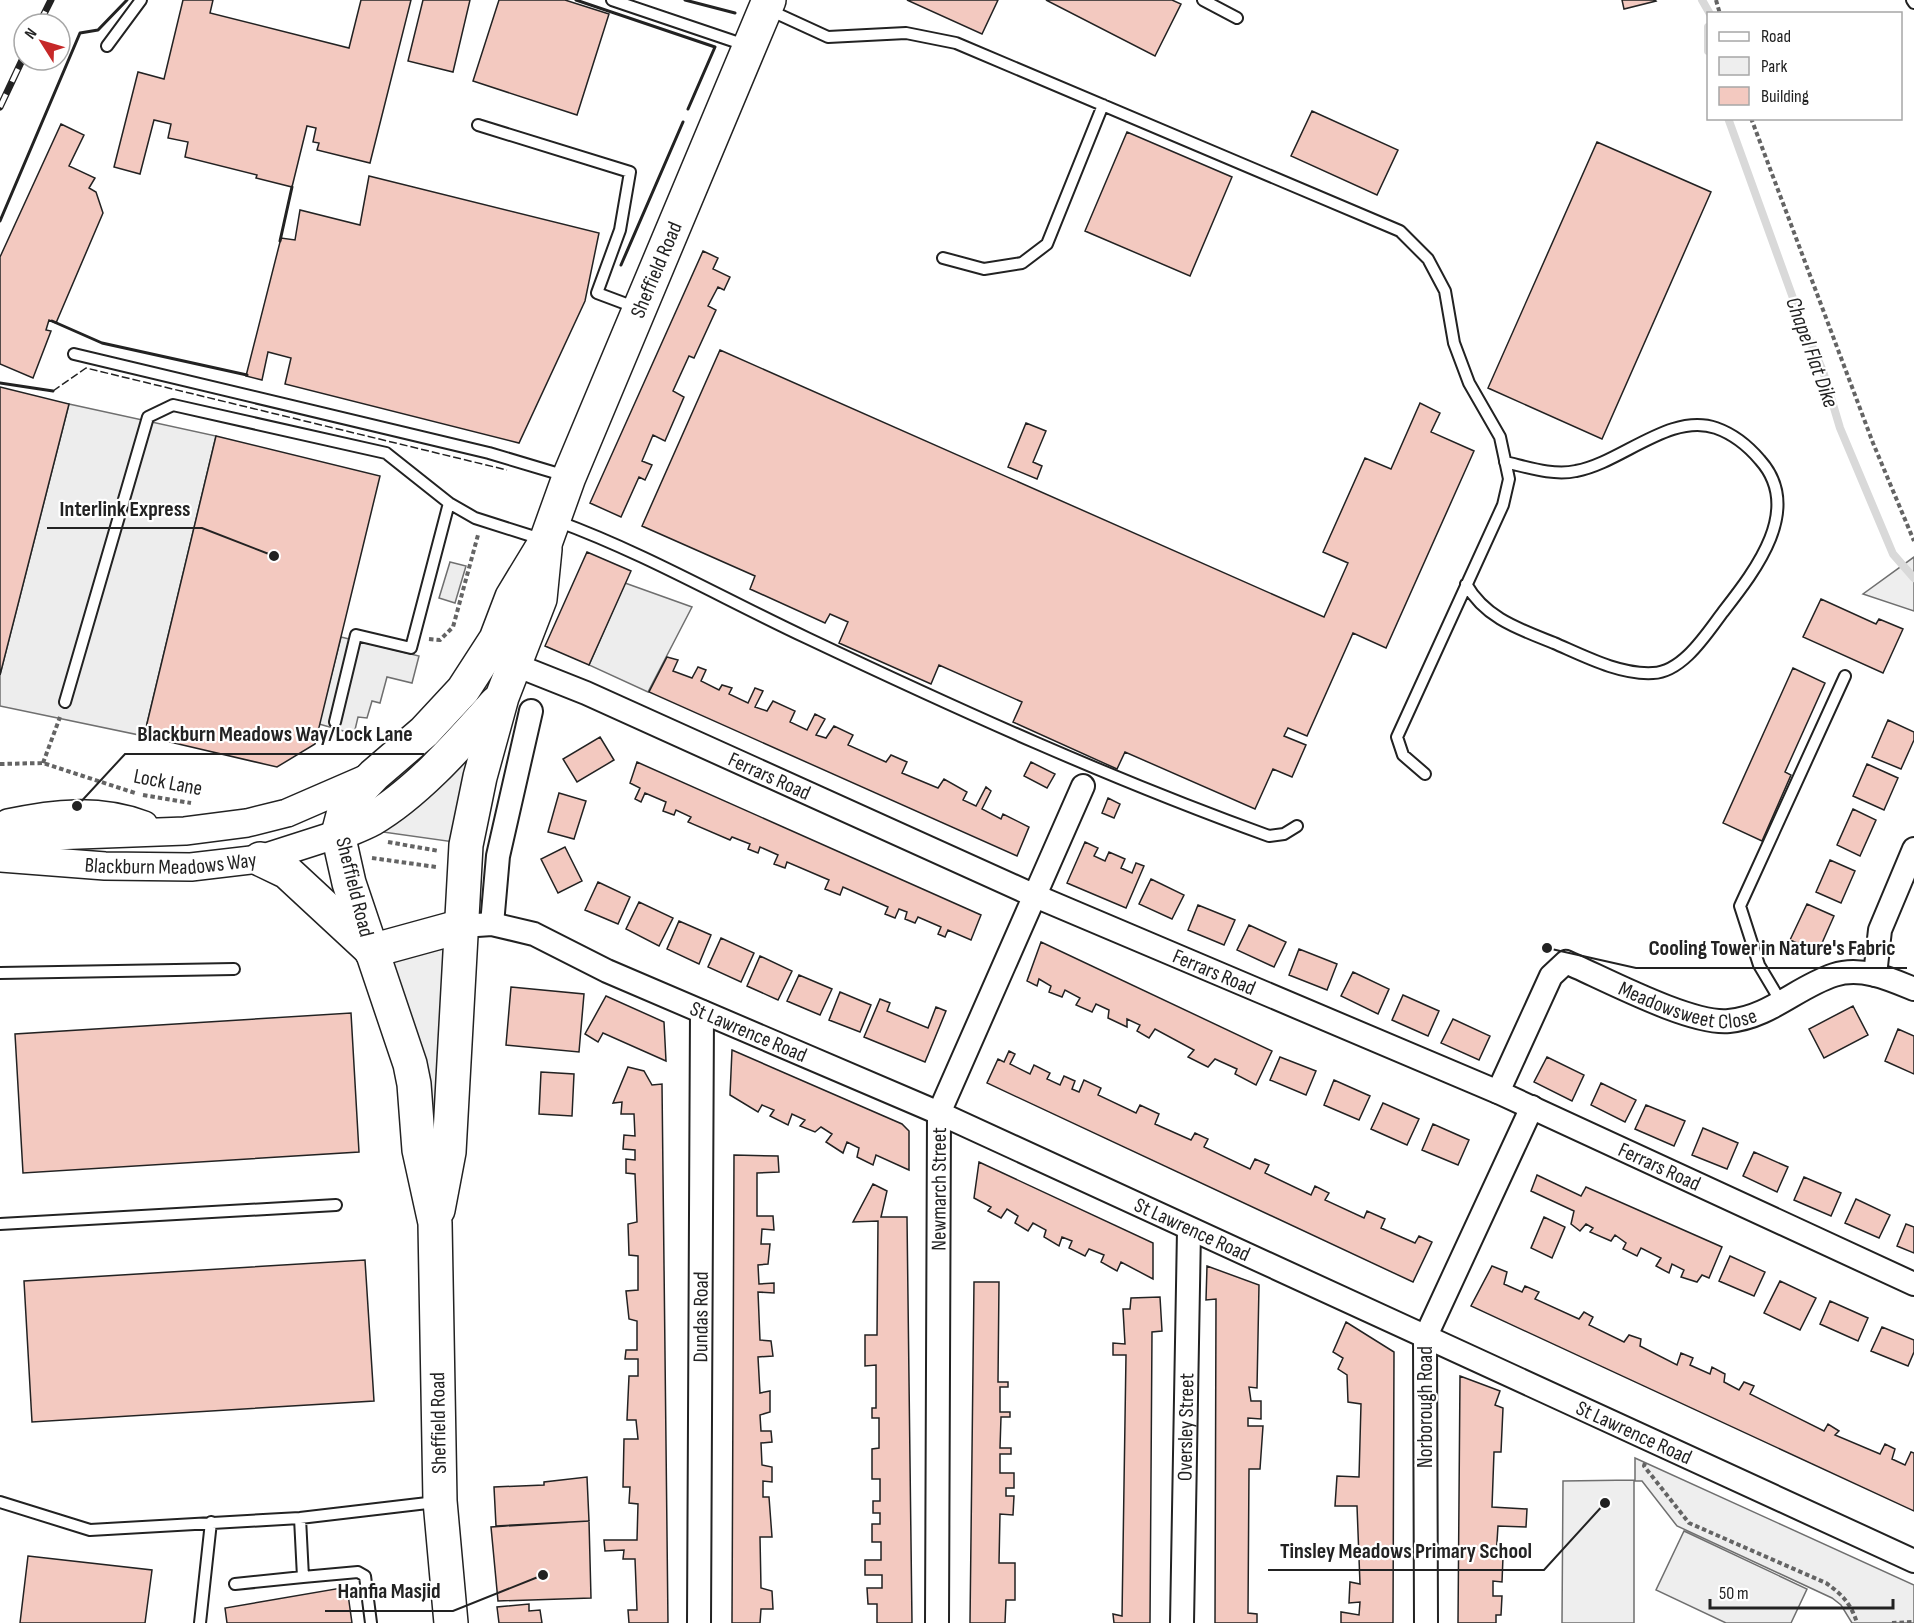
<svg xmlns="http://www.w3.org/2000/svg" width="1914" height="1623" viewBox="0 0 1914 1623" font-family="'Sofia Sans Condensed',sans-serif">
	<style>
		.green { fill: #eee; stroke: #6f6f6f; stroke-width: 1.5 }
		.parking { fill: #ededed; stroke: #6f6f6f; stroke-width: 1.5 }
		.lines { fill: none; stroke-linecap: round; stroke-linejoin: round }
		.stream { stroke: #d9d9d9; stroke-width: 8 }
		.building { fill: #f3c9c0; stroke: #222; stroke-width: 1.5 }
		.service-casing { stroke: #222; stroke-width: 14 }
		.minor-casing { stroke: #222; stroke-width: 26 }
		.tertiary-casing { stroke: #222; stroke-width: 30 }
		.primary-casing { stroke: #222; stroke-width: 36 }
		.path { stroke: #646464; stroke-width: 4; stroke-dasharray: 4.5 3; stroke-linecap: butt }
		.service { stroke: #fff; stroke-width: 10 }
		.minor { stroke: #fff; stroke-width: 22 }
		.tertiary { stroke: #fff; stroke-width: 27 }
		.primary { stroke: #fff; stroke-width: 33 }
		.rail-casing { stroke: #222; stroke-width: 7 }
		.rail { stroke: #fff; stroke-width: 4.5; stroke-dasharray: 14; stroke-linecap: butt }
		.fence { stroke: #222; stroke-width: 1.5; stroke-dasharray: 8 3; stroke-linecap: butt }
		.wall { stroke: #222; stroke-width: 3 }
		.labels { text-anchor: middle; stroke-width: 4.5; stroke-linejoin: round; paint-order: stroke }
		.street-label { font-size: 21px; fill: #222; stroke: #fff }
		.water-label { font-size: 22px; font-style: italic; fill: #222; stroke: #fff }
		.leader { fill: none; stroke: #222; stroke-width: 2 }
		.callout-dot { fill: #222; stroke: #fff; stroke-width: 2 }
		.callout-label { font-size: 22px; text-anchor: middle; font-weight: bold; fill: #222; stroke: #fff; stroke-width: 4.5; stroke-linejoin: round; paint-order: stroke }
	</style>
	<rect width="100%" height="100%" fill="#fff"/>
	<path class="green" d="M1914 557V611L1863 594Z
		M476 741 454 842 383 832Z
		M445 942 442 1153 427 1157 390 961Z
		M1635 1458 1914 1585V1623H1852L1841 1605 1832 1598 1677 1526 1642 1481H1635Z
		M1634 1480V1623H1562L1563 1481Z
		M1684 1531 1807 1589 1791 1623H1726L1656 1590Z"/>
	<path class="parking" d="M69 404 216 436 144 736 0 706V675Z
		M450 562 466 566 455 603 439 598Z
		M625 583 692 607 648 692 589 665Z
		M341 637 419 656 412 683 387 677 380 703 372 701 367 718 358 717 354 734 319 724Z"/>
	<g class="lines">
		<path class="stream" d="M1702 0 1710 14
			M1708 27V51
			M1728 118 1802 323 1823 371 1840 428 1893 554 1914 578"/>
	</g>
	<path class="building" d="M183 0H213L210 13 349 48 361 0H411L370 163 317 150 319 143 313 142 316 128 307 126 292 187 256 178 257 175 185 157 188 142 168 138 171 124 154 120 140 174 114 167 138 72 164 79Z
		M423 0H470L453 72 408 61Z
		M499 0H565L609 14 577 115 473 81Z
		M907 0H998L982 34Z
		M1046 0H1172L1181 4 1155 56Z
		M1622 0H1655L1656 1 1624 9Z
		M1312 111 1398 150 1377 195 1291 156Z
		M61 124 84 135 69 166 95 178 89 188 96 192 103 213 56 323 49 320 46 330 51 331 33 378 0 364V257Z
		M1127 132 1232 177 1190 276 1085 231Z
		M1597 142 1711 192 1602 439 1488 388Z
		M369 176 599 233 585 301 519 443 285 384 291 358 268 352 262 380 246 376 281 238 295 240 300 210 360 225Z
		M703 251 718 258 713 269 730 277 724 290 718 287 708 306 716 310 694 358 689 356 673 391 684 397 665 441 653 435 642 461 652 465 645 480 639 477 621 517 590 503Z
		M720 350 1324 617 1348 563 1323 552 1365 458 1391 469 1420 403 1440 413 1431 432 1474 451 1386 648 1353 633 1307 736 1288 728 1284 736 1306 745 1292 777 1273 769 1255 809 1125 752 1117 769 1013 722 1022 702 939 665 931 684 839 643 848 622 830 614 825 623 750 589 755 576 642 526Z
		M0 387 69 404 0 675Z
		M1026 423 1046 431 1033 462 1042 466 1037 479 1008 467Z
		M216 436 380 476 315 744 277 767 144 736Z
		M587 552 631 571 589 665 545 646Z
		M1821 599 1876 624 1879 619 1903 629 1883 673 1803 637Z
		M667 657 678 660 673 671 692 678 698 667 706 670 701 681 719 690 722 685 732 688 729 694 748 703 755 688 763 691 755 707 767 711 773 701 795 711 790 722 807 730 815 714 825 719 816 735 826 738 834 726 853 735 848 745 886 762 891 755 907 762 902 773 938 788 944 779 967 792 963 800 976 806 986 787 991 791 982 809 1001 819 1003 814 1029 827 1017 856 649 692Z
		M1793 668 1825 683 1785 772 1791 775 1762 841 1723 823Z
		M1888 720 1914 732V740L1901 769 1872 757Z
		M600 737 614 760 577 782 563 759Z
		M637 762 981 915 971 940 948 930 945 937 938 934 941 927 918 917 915 923 905 919 907 912 899 909 895 918 885 914 888 907 843 887 840 895 825 889 829 880 787 862 785 868 774 864 778 855 760 847 758 853 748 849 750 844 732 837 730 840 688 822 691 817 676 810 674 815 663 811 666 802 645 793 641 802 635 799 640 788 630 783Z
		M1031 762 1055 774 1047 788 1024 776Z
		M1867 764 1898 778 1884 810 1853 796Z
		M559 793 586 801 574 839 548 832Z
		M1108 798 1120 804 1114 818 1102 813Z
		M1853 809 1876 820 1860 856 1837 845Z
		M1085 842 1098 848 1094 856 1105 861 1109 852 1125 859 1121 868 1132 873 1136 863 1144 866 1126 908 1067 883Z
		M565 847 582 881 558 893 541 859Z
		M1830 860 1855 871 1841 903 1816 892Z
		M1151 879 1184 895 1172 919 1139 904Z
		M598 882 630 897 618 924 585 910Z
		M639 902 673 918 659 946 626 929Z
		M1807 904 1834 916 1818 952 1790 940Z
		M1198 905 1235 920 1224 945 1188 930Z
		M679 921 711 935 699 964 667 949Z
		M1249 925 1286 942 1274 967 1237 950Z
		M721 938 754 953 741 982 708 967Z
		M1041 942 1272 1051 1256 1085 1235 1074 1237 1069 1215 1059 1208 1067 1188 1057 1194 1050 1155 1029 1149 1038 1137 1031 1140 1025 1127 1019V1027L1108 1018 1109 1010 1096 1004 1092 1012 1076 1005 1080 998 1065 990 1062 997 1049 992 1051 986 1039 979 1037 986 1027 981Z
		M1299 949 1337 964 1327 990 1289 975Z
		M760 956 792 971 778 1000 747 986Z
		M1353 972 1389 989 1378 1014 1341 996Z
		M799 975 832 989 820 1015 787 1001Z
		M511 987 584 994 579 1052 506 1045Z
		M840 992 871 1005 860 1032 829 1020Z
		M1403 995 1439 1011 1428 1036 1392 1020Z
		M606 996 664 1022 666 1061 603 1033 598 1042 585 1034Z
		M880 999 890 1003 887 1011 928 1028 936 1007 946 1011 925 1062 864 1037Z
		M1853 1006 1868 1035 1824 1058 1809 1029Z
		M351 1013 359 1152 23 1173 15 1034Z
		M1453 1019 1490 1036 1479 1060 1441 1043Z
		M1898 1029 1914 1036V1074L1885 1061Z
		M732 1050 902 1124 909 1131V1170L876 1155 873 1165 857 1157 859 1148 847 1142 843 1153 826 1142 832 1134 821 1127 815 1132 800 1126 805 1120 792 1114 788 1125 770 1116 774 1110 762 1105 758 1112 730 1095Z
		M1009 1051 1015 1054 1010 1064 1030 1074 1034 1065 1050 1073 1047 1079 1060 1085 1064 1076 1075 1081 1072 1089 1079 1092 1084 1080 1101 1088 1098 1095 1136 1113 1140 1105 1159 1114 1155 1124 1191 1140 1195 1133 1208 1139 1204 1147 1250 1169 1255 1159 1269 1165 1265 1173 1311 1195 1315 1186 1329 1193 1325 1200 1364 1218 1367 1211 1385 1219 1381 1228 1415 1243 1419 1236 1432 1242 1413 1282 987 1083 998 1059 1004 1062Z
		M1280 1057 1316 1071 1306 1095 1270 1080Z
		M1547 1057 1584 1075 1572 1101 1534 1082Z
		M628 1067 644 1071 652 1085 662 1084 668 1623H629L628 1610H637L635 1559H623L624 1550 605 1551 604 1540H637L638 1504 629 1503 630 1487H623L624 1439H638L636 1420H627L629 1376H638V1359H625L626 1350H637V1321L629 1319 626 1291 638 1290V1256L629 1255 628 1224 637 1222 635 1174 626 1173V1159L635 1160V1150L623 1149 624 1135 635 1136 634 1114H621L622 1102 613 1103Z
		M541 1072 574 1074 572 1116 539 1114Z
		M1334 1080 1370 1096 1359 1120 1324 1105Z
		M1601 1083 1636 1100 1625 1122 1591 1105Z
		M1383 1103 1419 1119 1407 1145 1371 1129Z
		M1646 1105 1685 1121 1674 1146 1635 1129Z
		M1433 1124 1469 1140 1458 1165 1422 1150Z
		M1703 1128 1738 1143 1727 1169 1692 1155Z
		M1754 1152 1788 1167 1777 1192 1743 1176Z
		M734 1155 778 1156 779 1172 757 1173V1216H773L774 1230 762 1229 761 1244H770L768 1264 758 1265 759 1284 774 1283V1293L758 1292 760 1340 771 1341 773 1356 758 1357 760 1393 770 1391V1412L760 1415 761 1431H771L772 1442 761 1443 762 1465 772 1467V1482L763 1481V1497H769L772 1537H760L761 1588 772 1591 773 1609H761L760 1623H732Z
		M979 1162 1153 1243V1279L1121 1262 1117 1271 1101 1262 1104 1255 1089 1249 1085 1256 1069 1248 1072 1241 1062 1237 1059 1246 1044 1237 1046 1230 1033 1223 1028 1231 1015 1223 1018 1216 1007 1209 1001 1218 988 1211 991 1207 974 1198Z
		M1537 1175 1581 1196 1586 1187 1722 1247 1709 1278 1702 1275 1697 1282 1681 1277 1684 1270 1672 1264 1669 1273 1656 1266 1661 1258 1641 1248 1637 1256 1623 1249 1626 1243 1615 1235 1611 1241 1590 1232 1593 1228 1586 1224 1580 1231 1571 1224 1574 1211 1531 1191Z
		M1804 1177 1841 1193 1831 1216 1794 1200Z
		M873 1184 887 1191 881 1217H907L912 1623H877V1604H868L867 1588H882V1575H865V1560H881V1542H872V1524H880V1513H873V1501H880V1479H872V1449L879 1448V1418H872V1408H876V1365L865 1366V1335H877L878 1221 853 1222Z
		M1856 1199 1890 1215 1879 1238 1845 1223Z
		M1544 1217 1565 1227 1552 1258 1531 1248Z
		M1906 1224 1914 1227V1253L1897 1246Z
		M1730 1256 1765 1272 1754 1296 1719 1281Z
		M365 1260 374 1401 32 1422 24 1281Z
		M1207 1266 1259 1285 1257 1388 1249 1387 1251 1401H1261V1419L1248 1418V1426H1263L1260 1469H1249L1248 1613 1257 1614V1623H1215L1216 1299 1206 1300Z
		M1492 1266 1507 1272 1504 1284 1522 1292 1525 1286 1539 1292 1535 1299 1579 1319 1584 1312 1593 1317 1589 1325 1624 1342 1629 1335 1641 1339 1640 1346 1677 1365 1681 1353 1693 1358 1690 1365 1710 1374 1712 1367 1725 1374 1724 1382 1739 1390 1744 1382 1754 1386 1750 1394 1824 1431 1828 1424 1839 1431 1835 1435 1880 1454 1885 1444 1895 1449 1892 1459 1905 1465 1911 1452 1914 1453V1511L1471 1306Z
		M1780 1281 1816 1298 1800 1330 1764 1313Z
		M974 1282H999L998 1382H1008V1387H1000V1412H1010V1417H1001L1000 1448H1011V1454H1000V1473H1014V1488H1006V1496H1014L1013 1515 1000 1514 999 1563H1015V1600H1006L1005 1623H970Z
		M1160 1297 1162 1331 1152 1332 1150 1623H1114L1113 1614 1122 1616 1126 1355H1113V1343L1125 1344 1123 1309H1130L1131 1298Z
		M1830 1301 1868 1318 1858 1341 1820 1324Z
		M1346 1322 1394 1352 1393 1623H1341V1612L1359 1615 1360 1602 1349 1603 1350 1582 1360 1584 1357 1506H1335L1337 1476 1359 1477 1361 1404 1348 1402 1347 1375 1338 1369 1343 1358 1333 1352Z
		M1882 1327 1914 1340V1352L1908 1366 1871 1351Z
		M1460 1376 1500 1391 1495 1405 1503 1408 1501 1452H1494L1492 1507 1527 1509 1526 1527 1498 1526 1496 1557H1503L1502 1582 1493 1581V1596H1502L1501 1615H1496V1623H1458Z
		M587 1477 589 1521 496 1526 494 1487 544 1485V1482Z
		M589 1521 591 1598 498 1601 491 1527Z
		M28 1556 152 1570 145 1623H20Z
		M347 1587 352 1623H227L225 1608Z
		M529 1604V1611L540 1610 542 1623H499L497 1607Z"/>
	<g class="lines">
		<defs>
			<path id="service" d="M612 0 745 45
				M1203 0 1237 18
				M1912 0 1914 3
				M767 9 828 37 906 33 956 43 1400 231 1428 259 1445 291 1454 343 1469 383 1500 437 1509 479 1503 505 1397 737 1403 755 1425 774
				M107 46 141 0
				M478 125 630 172 620 230 597 293 637 308
				M943 258 984 269 1022 263 1047 244 1103 105
				M74 354 489 453 566 476
				M557 521C644 553 724 599 807 638 959 710 1111 779 1269 836L1284 834 1297 826
				M1466 584C1485 618 1519 629 1554 643 1584 656 1620 675 1653 673 1683 672 1707 633 1723 612 1755 571 1804 509 1760 460 1749 447 1733 434 1716 428 1670 412 1621 463 1576 471 1553 476 1527 467 1505 462
				M65 702 148 417 173 405 386 453 449 503 475 518 541 539
				M335 722 356 635 411 648 449 503
				M0 973 234 969
				M1781 1002 1759 965 1740 906 1845 676
				M0 1224 336 1205
				M0 1502 90 1530 300 1518 436 1502
				M300 1518 303 1577 358 1572 365 1576 371 1623
				M235 1584 303 1577
				M200 1623 211 1522"/>
			<g id="minor">
				<path id="s1" d="M513 664 586 693 1033 895 1498 1092 1914 1284"/>
				<path d="M492 924 498 856 531 711"/>
				<path id="s2" d="M462 926 492 924 534 934 607 971 939 1113 1914 1561"/>
				<path d="M1875 975 1880 930 1914 849"/>
				<path id="s3" d="M1498 1092 1551 976 1566 962C1605 979 1691 1025 1729 1021 1770 1017 1797 987 1834 975 1861 966 1890 979 1914 989"/>
				<path id="s4" d="M699 1623 702 1012"/>
				<path id="s5" d="M937 1623 939 1113 1083 786"/>
				<path id="s6" d="M1182 1623 1189 1230"/>
				<path d="M1426 1623 1425 1338 1532 1107"/>
			</g>
			<g id="tertiary">
				<path d="M8 823C54 813 99 808 144 825"/>
				<path d="M0 838 185 831 247 823 287 813 370 777"/>
				<path id="s7" d="M0 858 105 866 191 867 260 859 338 834"/>
			</g>
			<g id="primary">
				<path d="M338 834C349 829 361 825 372 819 418 792 461 742 496 703"/>
				<path d="M260 859 287 872 370 949"/>
				<path d="M371 951 462 926"/>
				<path d="M438 1210 449 1152 466 845 480 777 502 697 540 599 545 549"/>
				<path id="s8" d="M451 1623 440 1501 435 1223 419 1150 414 1084 410 1064 349 883 338 834 343 815 352 798 374 775 424 732 463 690 496 639 512 597 546 541 569 477 769 0"/>
			</g>
		</defs>
		<use href="#service" class="service-casing"/>
		<use href="#minor" class="minor-casing"/>
		<use href="#tertiary" class="tertiary-casing"/>
		<use href="#primary" class="primary-casing"/>
		<path class="path" d="M1716 0 1720 14
			M1751 118 1873 443 1914 541
			M429 639 440 640 453 627 478 535
			M43 763 60 717
			M0 764 43 763 135 793
			M143 795 191 803
			M388 842 439 851
			M372 858 436 867
			M1645 1463 1644 1466 1689 1523 1826 1583C1843 1595 1851 1604 1857 1623
			M1892 1623 1914 1622"/>
		<use href="#service" class="service"/>
		<use href="#minor" class="minor"/>
		<use href="#tertiary" class="tertiary"/>
		<use href="#primary" class="primary"/>
		<defs>
			<path id="rail" d="M39 24 51 0
				M0 107 24 56"/>
		</defs>
		<use href="#rail" class="rail-casing"/>
		<use href="#rail" class="rail"/>
		<path class="fence" d="M53 391 86 368 507 470"/>
		<path class="wall" d="M576 0 715 47 688 109
			M685 0 735 13
			M0 221 80 33 98 30 127 0
			M280 241 292 187
			M621 265 683 122
			M52 321 102 343 247 375
			M0 383 53 391"/>
	</g>
	<g class="labels">
		<g class="street-label">
			<text dy="7" stroke="none"><textPath href="#s8" startOffset="1461">Sheffield Road</textPath></text>
			<text dy="7" stroke="none"><textPath href="#s1" startOffset="280">Ferrars Road</textPath></text>
			<text transform="translate(168 782) rotate(11)" y="7">Lock Lane</text>
			<text dy="7" stroke="none"><textPath href="#s7" startOffset="171">Blackburn Meadows Way</textPath></text>
			<text transform="translate(355 887) rotate(76)" y="7">Sheffield Road</text>
			<text dy="7" stroke="none"><textPath href="#s1" startOffset="766">Ferrars Road</textPath></text>
			<text dy="7" stroke="none"><textPath href="#s3" startOffset="279">Meadowsweet Close</textPath></text>
			<text dy="7" stroke="none"><textPath href="#s2" startOffset="309">St Lawrence Road</textPath></text>
			<text dy="7" stroke="none"><textPath href="#s1" startOffset="1252">Ferrars Road</textPath></text>
			<text dy="7" stroke="none"><textPath href="#s5" startOffset="434">Newmarch Street</textPath></text>
			<text dy="7" stroke="none"><textPath href="#s2" startOffset="795">St Lawrence Road</textPath></text>
			<text dy="7" stroke="none"><textPath href="#s4" startOffset="306">Dundas Road</textPath></text>
			<text transform="translate(1425 1407) rotate(-90)" y="7">Norborough Road</text>
			<text transform="translate(438 1423) rotate(-91)" y="7">Sheffield Road</text>
			<text dy="7" stroke="none"><textPath href="#s6" startOffset="196">Oversley Street</textPath></text>
			<text dy="7" stroke="none"><textPath href="#s2" startOffset="1281">St Lawrence Road</textPath></text>
		</g>
		<g class="water-label">
			<text transform="translate(1813 352) rotate(70)" y="8">Chapel Flat Dike</text>
		</g>
	</g>
	<path class="leader" d="M274 556L202 528H47M77 806L125 754H424M1547 948L1636 968H1907M1605 1503L1544 1570H1268M543 1575L453 1611H325"/>
	<g class="callout-dot">
		<circle cx="274" cy="556" r="6"/>
		<circle cx="77" cy="806" r="6"/>
		<circle cx="1547" cy="948" r="6"/>
		<circle cx="1605" cy="1503" r="6"/>
		<circle cx="543" cy="1575" r="6"/>
	</g>
	<g class="callout-label">
		<text x="125" y="516">Interlink Express</text>
		<text x="275" y="741">Blackburn Meadows Way/Lock Lane</text>
		<text x="1772" y="955">Cooling Tower in Nature's Fabric</text>
		<text x="1406" y="1558">Tinsley Meadows Primary School</text>
		<text x="389" y="1598">Hanfia Masjid</text>
	</g>
	<rect x="1707" y="12" width="195" height="108" fill="#ffffff" stroke="#a7a7a7" stroke-width="1.5"/>
	<rect x="1719" y="32" width="30" height="9" fill="#ffffff" stroke="#a7a7a7" stroke-width="1.5"/>
	<text x="1761" y="42" font-size="18" fill="#222222">Road</text>
	<rect x="1719" y="57" width="30" height="18" fill="#eeeeee" stroke="#a7a7a7" stroke-width="1.5"/>
	<text x="1761" y="72" font-size="18" fill="#222222">Park</text>
	<rect x="1719" y="87" width="30" height="18" fill="#f3c9c0" stroke="#a7a7a7" stroke-width="1.5"/>
	<text x="1761" y="102" font-size="18" fill="#222222">Building</text>
	<g transform="translate(42 42) rotate(307)"><circle r="28" fill="#ffffff" stroke="#a7a7a7" stroke-width="1.5"/>
	<path d="M0-4.5L10 22L0 15L-10 22Z" fill="#c62828"/>
	<text y="-9" font-size="16" font-weight="bold" text-anchor="middle" fill="#222222">N</text>
	</g>
	<path d="M1710 1599v9h183v-9" fill="none" stroke="#222222" stroke-width="3"/>
	<text x="1719" y="1599" font-size="18" fill="#222222" stroke="#ffffff" stroke-width="4.5" paint-order="stroke">50 m</text>
</svg>
